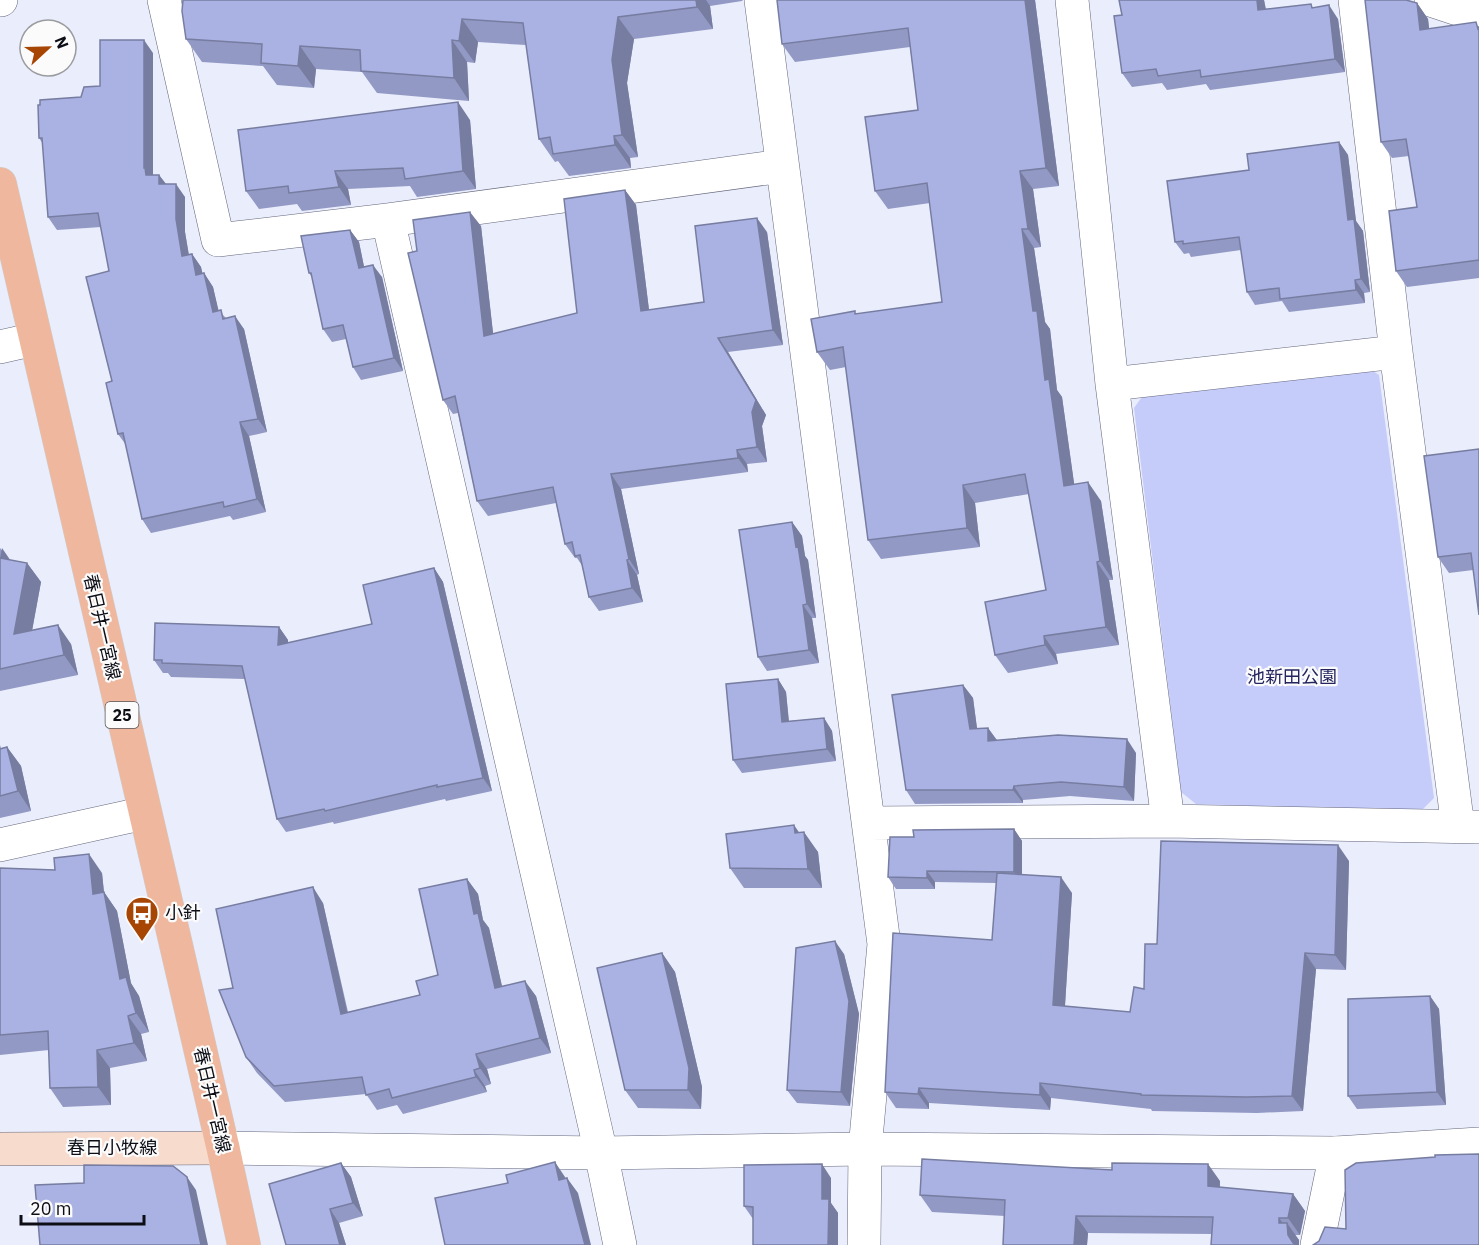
<svg xmlns="http://www.w3.org/2000/svg" width="1479" height="1245" viewBox="0 0 1479 1245" font-family="'IBM Plex Sans','Noto Sans JP',sans-serif">
	<style>
		.green { fill: #c5ccfa }
		.lines { fill: none; stroke-linecap: round; stroke-linejoin: round }
		.minor-casing { stroke: #64677c; stroke-width: 34 }
		.tertiary-casing { stroke: #64677c; stroke-width: 34 }
		.secondary-casing { stroke: #64677c; stroke-width: 34 }
		.primary-casing { stroke: #cecfd0; stroke-width: 34 }
		.minor { stroke: #fff; stroke-width: 33 }
		.tertiary { stroke: #fff; stroke-width: 33 }
		.secondary { stroke: #f7dcce; stroke-width: 33 }
		.primary { stroke: #efb89e; stroke-width: 33 }
		.wall { fill: #9299c4 }
		.shaded-wall { fill: #777da0 }
		.building { fill: #aab2e4; stroke: #777da0; stroke-width: 1.5 }
		.labels { text-anchor: middle; stroke-width: 4.5; stroke-linejoin: round; paint-order: stroke }
		.shield { fill: #fbfbfb; stroke: #54545a; stroke-width: 1.5 }
		.shield-label { font-size: 16px; font-weight: bold; fill: #0c0d15 }
		.street-label { font-size: 18px; fill: #0c0d15; stroke: #fbfbfb }
		.park-label { font-size: 18px; fill: #24255f; stroke: #fbfbfb }
		.poi-label { font-size: 18px; fill: #0c0d15; stroke: #fbfbfb; text-anchor: start }
	</style>
	<rect width="100%" height="100%" fill="#eaedfc"/>
	<path class="green" d="M1363 365 1379 375 1434 798 1420 812 1196 804 1181 792 1134 408 1144 394Z"/>
	<g class="lines">
		<defs>
			<path id="minor" d="M0 0H1
				M164 0 218 240 388 220 782 166
				M761 0 884 944 865 1149 864 1245
				M1072 0 1112 384 1168 821
				M1355 0 1396 352 1458 827
				M1431 0 1479 16
				M388 220 601 1153 620 1245
				M0 347 35 339
				M1112 384 1396 352
				M869 823 1168 821 1479 827
				M0 845 145 813
				M1317 1245 1336 1153"/>
			<path id="tertiary" d="M223 1148 601 1153 865 1149 1336 1153 1479 1144"/>
			<path id="secondary" d="M0 1149 223 1148"/>
			<path id="primary" d="M0 184 223 1148 244 1245"/>
		</defs>
		<use href="#minor" class="minor-casing"/>
		<use href="#tertiary" class="tertiary-casing"/>
		<use href="#secondary" class="secondary-casing"/>
		<use href="#primary" class="primary-casing"/>
		<use href="#minor" class="minor"/>
		<use href="#tertiary" class="tertiary"/>
		<use href="#secondary" class="secondary"/>
		<use href="#primary" class="primary"/>
	</g>
	<path class="wall" d="M183 0H743L742 1 710 6 713 29 634 39 627 83 638 157 630 158 631 168 569 176 558 161 555 162 539 139 526 45 478 42 475 63 467 62 469 101 377 93 362 72 316 69 314 88 277 85 263 66 202 62 186 39Z
		M780 0H1035L1059 186 1033 189 1041 247 1034 248 1045 322 1050 329 1057 390 1062 397 1074 484 1101 501 1113 580H1109L1119 645 1056 654 1058 664 1008 673 995 655 1046 590 1029 494 975 503 980 547 881 559 868 540 846 367 830 370 817 352 857 314 942 302 930 203 888 209 875 191 918 110 910 47 795 62 782 44Z
		M1119 0H1264L1266 9 1314 7 1338 19 1345 72 1210 90 1206 84 1167 90 1162 83 1132 87 1122 73V15Z
		M1417 3 1428 19 1429 29 1479 26V278L1407 287 1396 271 1417 207 1409 156 1392 158 1381 142Z
		M153 53V175H159L166 184 185 197V232L189 255 192 254 201 267 202 274 204 273 213 287 218 310 226 318 244 329 267 432 249 436 266 512 233 520 230 516 151 533 142 519 126 445 118 434 112 381 109 271 101 227 57 230 48 217 43 144 39 138 100 86Z
		M470 120 476 189 417 197 410 186 348 189 351 205 302 211 297 204 259 209 246 191Z
		M1339 142 1348 155 1356 221 1363 231 1370 292 1364 293 1365 303 1289 312 1282 301 1255 305 1247 292 1241 250 1191 257 1189 253 1184 254 1175 242 1249 170Z
		M625 190 636 205 649 310 704 302 767 232 783 345 728 352 766 415 762 426 767 462 747 464 748 472 621 489 639 574 637 575 643 602 599 611 589 597 583 567 577 558H575L565 544 556 503 488 516 477 501 458 413 453 414 443 400 417 251 481 226 493 334 577 313Z
		M350 230 359 242 364 267 382 277 403 371 361 380 353 367 346 339 332 342 323 329 312 277 309 273Z
		M1479 449 1473 570 1449 573 1438 557Z
		M792 522 802 536 805 556 808 560 816 618H812L819 663 767 671 758 657Z
		M0 548 10 560 27 563 41 582 32 630 71 644 78 675 0 691Z
		M434 568 443 582 492 791 446 801 445 799 334 824 333 822 286 832 277 819 245 679 171 677 168 673H163L154 660 279 627 288 640V643L372 624Z
		M778 679 786 692 789 721 824 718 832 731 836 761 742 773 733 760Z
		M963 685 973 698 977 729 988 728 997 740 1136 753 1134 801 1070 796 1023 800V803L915 804 906 790Z
		M0 745 1 748 7 747 21 766 31 811 0 818Z
		M1014 829 1022 841V874L1072 893 1065 1006 1130 1012 1144 989 1157 944 1349 861 1346 970 1316 969 1303 1111 1257 1113 1152 1111 1151 1109 1051 1098 1050 1110 929 1103V1109L896 1108 885 1092 992 940 996 883 935 882V889H896L888 877 914 837Z
		M799 833 818 852 822 888H744L730 868Z
		M0 868 102 873 104 892 117 911 131 984 139 996 149 1032 141 1034 147 1061 110 1068 111 1105 63 1107 50 1088 49 1050 0 1055Z
		M467 879 478 894 483 920 489 928 502 987 536 996 551 1053 487 1069 491 1084 485 1086 487 1092 403 1114 397 1105 377 1110 366 1094 285 1102 257 1073 246 1057 233 988 323 903 348 1012 420 995 438 975Z
		M662 953 675 972 702 1087 701 1109 638 1108 625 1090Z
		M844 954 859 1014 850 1106 797 1103 787 1090Z
		M1430 996 1439 1009 1446 1105 1357 1109 1348 1096Z
		M341 1163 351 1177 363 1216 339 1223 346 1245H286Z
		M831 1178V1203L838 1213V1245H753V1219L744 1206Z
		M1220 1181V1187L1293 1194 1305 1211 1300 1235H1295L1299 1240V1245L1212 1234 1088 1233 1087 1245H1003L1005 1216 932 1212 920 1195Z"/>
	<path class="shaded-wall" d="M696 0H706L710 6 713 29 697 7Z
		M1025 0H1035L1059 186 1046 168Z
		M1257 0H1264L1268 23 1258 10Z
		M1417 3 1428 19 1431 45 1420 30Z
		M1329 5 1338 19 1345 72 1335 59Z
		M618 17 634 39 627 83 638 157 622 135 612 60Z
		M462 19 478 42 475 63 459 41Z
		M144 40 153 53V178L146 175 144 168Z
		M452 40 467 62 469 101 454 78Z
		M300 46 316 69 314 88 298 66Z
		M458 102 470 120 476 189 463 171Z
		M614 136 630 158 631 168 615 145Z
		M1339 142 1348 155 1356 221 1363 231 1370 292 1361 279 1348 220Z
		M335 171 348 189 351 205 339 187Z
		M1020 171 1033 189 1041 247 1028 229Z
		M159 175 169 188 159 184Z
		M176 184 185 197V232L191 269 182 256 176 219Z
		M625 190 636 205 651 326 641 311Z
		M470 212 481 226 495 350 484 336Z
		M757 218 767 232 783 345 773 330Z
		M1022 229 1034 248 1045 322 1050 329 1057 390 1062 397 1077 504 1064 486 1033 311Z
		M350 230 359 242 367 281 359 268Z
		M192 254 201 267 206 288 196 275Z
		M373 265 382 277 403 371 394 358Z
		M204 273 213 287 222 325 213 312Z
		M1355 280 1364 293 1365 303 1356 290Z
		M235 316 244 329 267 432 258 419Z
		M718 338 728 352 766 415 762 426 767 462 757 447Z
		M240 422 249 436 266 512 257 499Z
		M737 450 747 464 748 472 738 458Z
		M611 474 621 489 639 574 629 559Z
		M1088 482 1101 501 1113 580 1100 561Z
		M963 485 975 503 980 547 967 528Z
		M792 522 802 536 805 556 808 560 816 618 807 604Z
		M2 548 15 567 0 559Z
		M627 560 637 575 643 602 632 588Z
		M1097 562 1109 580 1119 645 1106 627Z
		M27 563 41 582 28 653 14 634Z
		M434 568 443 582 492 791 483 778Z
		M803 605 812 618 819 663 809 650Z
		M58 625 71 644 78 675 64 655Z
		M279 627 288 640V659L278 645Z
		M1044 636 1056 654 1058 664 1045 645Z
		M778 679 786 692 790 735 782 722Z
		M963 685 973 698 979 743 970 729Z
		M824 718 832 731 836 761 827 749Z
		M988 728 998 742 988 741Z
		M1127 739 1136 753 1134 801 1124 787Z
		M7 747 21 766 31 811 18 791Z
		M1014 786 1023 800V803L1013 790Z
		M794 825 805 841 804 832 818 852 822 888 808 869 795 833Z
		M1014 829 1022 841V883L1014 872Z
		M1338 845 1349 861 1346 970 1335 955Z
		M89 854 102 873 106 913 93 894Z
		M927 871 935 882V889L927 878Z
		M1061 877 1072 893 1064 1021 1053 1005Z
		M467 879 478 894 483 920 489 928 506 1004 495 988 474 914Z
		M313 887 323 903 351 1029 341 1014Z
		M104 892 117 911 131 983 139 996 149 1032 136 1013 120 979Z
		M835 941 844 954 859 1014 850 1106 841 1092Z
		M662 953 675 972 702 1087 701 1109 688 1090Z
		M1305 953 1316 969 1303 1111 1292 1096Z
		M525 981 536 996 551 1053 540 1038Z
		M1430 996 1439 1009 1446 1105 1437 1092Z
		M128 1016 141 1034 147 1061 134 1043Z
		M97 1050 110 1068 111 1105 98 1087Z
		M476 1054 487 1069 491 1084 480 1068Z
		M474 1070 485 1086 487 1092 476 1077Z
		M1040 1083 1051 1098 1050 1110 1040 1095Z
		M919 1088 929 1103V1109L918 1094Z
		M555 1162 565 1177 570 1195 559 1180Z
		M341 1163 351 1177 363 1216 353 1203Z
		M822 1164 831 1178V1203L838 1213V1245H828L822 1199Z
		M1208 1164 1220 1181 1219 1202 1208 1186Z
		M187 1177 196 1190 208 1245H201Z
		M567 1178 578 1193 591 1245H585Z
		M1293 1194 1305 1211 1300 1235 1288 1218Z
		M330 1209 339 1223 346 1245H340Z
		M1076 1216 1088 1233 1087 1245H1074Z
		M1279 1218 1288 1230 1287 1223 1299 1240V1245H1295L1279 1223Z"/>
	<path class="building" d="M183 0H696L697 7 618 17 612 60 622 135 614 136 615 145 553 154 550 137 539 139 523 23 462 19 459 41 452 40 454 78 361 71 360 50 300 46 298 66 261 63 262 44 186 39 182 11Z
		M777 0H1025L1046 168 1020 171 1028 229H1022L1033 311H1037L1045 380 1049 379 1064 486 1088 482 1100 561 1097 562 1106 627 1044 636 1045 645 995 655 985 602 1046 590 1025 474 963 485 967 528 868 540 843 347 817 352 811 319 855 311V314L942 302 927 183 875 191 865 117 918 110 908 28 782 44Z
		M1119 0H1257L1258 10 1311 4 1312 8 1329 5 1335 59 1201 77 1200 70 1158 76 1156 69 1122 73 1114 16 1122 15Z
		M1365 0H1406L1417 3 1420 30 1476 22 1478 29 1479 28V260L1396 271 1389 211 1417 207 1406 139 1381 142Z
		M100 40H144V168H145L146 175H159V184H176V219L182 256 192 254 196 275 204 273 213 312 221 310 223 319 235 316 258 419 240 422 257 499 224 507 223 502 142 519 123 433 118 434 106 383 112 381 86 277 109 271 98 213 48 217 42 138H39L38 105H40V100L81 97 84 87 100 86Z
		M458 102 463 171 405 179 403 168 335 171 339 187 289 193 288 186 246 191 238 130Z
		M1339 142 1348 220 1354 219 1361 279 1355 280 1356 290 1280 299 1279 288 1247 292 1239 237 1183 244V241L1175 242 1167 181 1249 170 1247 154Z
		M625 190 641 311 704 302 695 226 757 218 773 330 718 338 756 400 752 412 757 447 737 450 738 458 611 474 629 559 627 560 632 588 589 597 580 555 575 556 572 542 565 544 553 487 477 501 455 396 443 400 408 253 417 251 413 220 470 212 484 336 577 313 564 199Z
		M350 230 359 268 373 265 394 358 353 367 343 325 323 329 311 273H309L301 236Z
		M1479 449V615L1471 553 1438 557 1424 456Z
		M792 522 796 547 798 546 807 604 803 605 809 650 758 657 739 530Z
		M0 558 27 563 14 634 58 625 64 655 0 669Z
		M434 568 483 778 437 787V785L325 811 324 809 277 819 242 666 162 663V660H154L155 623 279 627 278 645 372 624 363 585Z
		M778 679 782 722 824 718 827 749 733 760 726 684Z
		M963 685 970 729 988 728V741L1058 735 1127 739 1124 787 1061 782 1014 786 1013 790H906L892 695Z
		M7 747 18 791 0 796V749Z
		M794 825 795 833 804 832 808 869 730 868 726 834Z
		M1014 829V872L927 871V878L888 877 890 837H914L913 830Z
		M1161 841 1338 845 1335 955 1305 953 1292 1096 1246 1097 1141 1095V1094L1040 1083V1095L919 1088 918 1094 885 1092 893 933 992 940 997 873 1061 877 1053 1005 1130 1012 1134 987 1144 989 1145 944H1157Z
		M89 854 93 894 104 892 120 979 126 977 136 1013 128 1016 134 1043 97 1050 98 1087 50 1088 48 1031 0 1035V868L55 870 54 858Z
		M467 879 474 914 478 913 495 988 525 981 540 1038 476 1054 480 1068 474 1070 476 1077 392 1098 389 1089 366 1095 362 1077 274 1086 246 1057 219 990 233 988 216 909 313 887 341 1014 420 995 416 981 438 975 419 889Z
		M835 941 849 1001 841 1092 787 1090 796 948Z
		M662 953 689 1068 688 1090H625L597 968Z
		M1430 996 1437 1092 1348 1096V999Z
		M1479 1154V1245H1313L1319 1241 1325 1227 1346 1229 1345 1170 1356 1163 1435 1157V1155Z
		M922 1159 1112 1170V1163L1208 1164V1186L1293 1194 1288 1218H1279V1223H1287L1288 1235 1293 1243 1298 1245H1211L1213 1217 1076 1216 1074 1245H1003L1005 1200 920 1195Z
		M555 1162 559 1180 567 1178 585 1245H445L435 1198 508 1183 506 1175Z
		M341 1163 353 1203 330 1209 340 1245H286L269 1184Z
		M822 1164V1199H829L828 1245H753V1207L744 1206V1165Z
		M84 1165 173 1166 187 1177 201 1245H40L35 1185 84 1183Z"/>
	<defs>
		<symbol id="bus-pin" viewBox="-11 -11 22 30"><path d="M0 17L-7.5 6A9.5 9.5 0 1 1 7.5 6Z" fill="#a74505" stroke="#fbfbfb"/><path d="M-5-6H5V4H4V6H2V4H-2V6H-4V4H-5ZM-3.5-4V0h7V-4ZM-3.5 1.2v1.5H-2V1.2ZM2 1.2v1.5H3.5V1.2Z" fill="#fff"/></symbol>
	</defs>
	<g fill-rule="evenodd">
		<use href="#bus-pin" x="123" y="894" width="38" height="52"/>
	</g>
	<g class="labels">
		<rect class="shield" x="105.5" y="702" width="33" height="26" rx="4.5"/>
		<g class="shield-label">
			<text x="122" y="721">25</text>
		</g>
		<g class="street-label">
			<text transform="translate(102 627) rotate(77)" y="6">春日井一宮線</text>
			<text transform="translate(212 1100) rotate(77)" y="6">春日井一宮線</text>
			<text x="112" y="1154">春日小牧線</text>
		</g>
		<g class="park-label">
			<text x="1292" y="683">池新田公園</text>
		</g>
		<g class="poi-label">
			<text x="165" y="919">小針</text>
		</g>
	</g>
	<g transform="translate(48 48) rotate(68)"><circle r="28" fill="#fbfbfb" stroke="#9b9c9f" stroke-width="1.5"/>
	<path d="M0-4.5L10 22L0 15L-10 22Z" fill="#a74505"/>
	<text y="-9" font-size="16" font-weight="bold" text-anchor="middle" fill="#0c0d15">N</text>
	</g>
	<path d="M21 1215v9h123v-9" fill="none" stroke="#0c0d15" stroke-width="3"/>
	<text x="30" y="1215" font-size="18" fill="#0c0d15" stroke="#fbfbfb" stroke-width="4.5" paint-order="stroke">20 m</text>
</svg>
